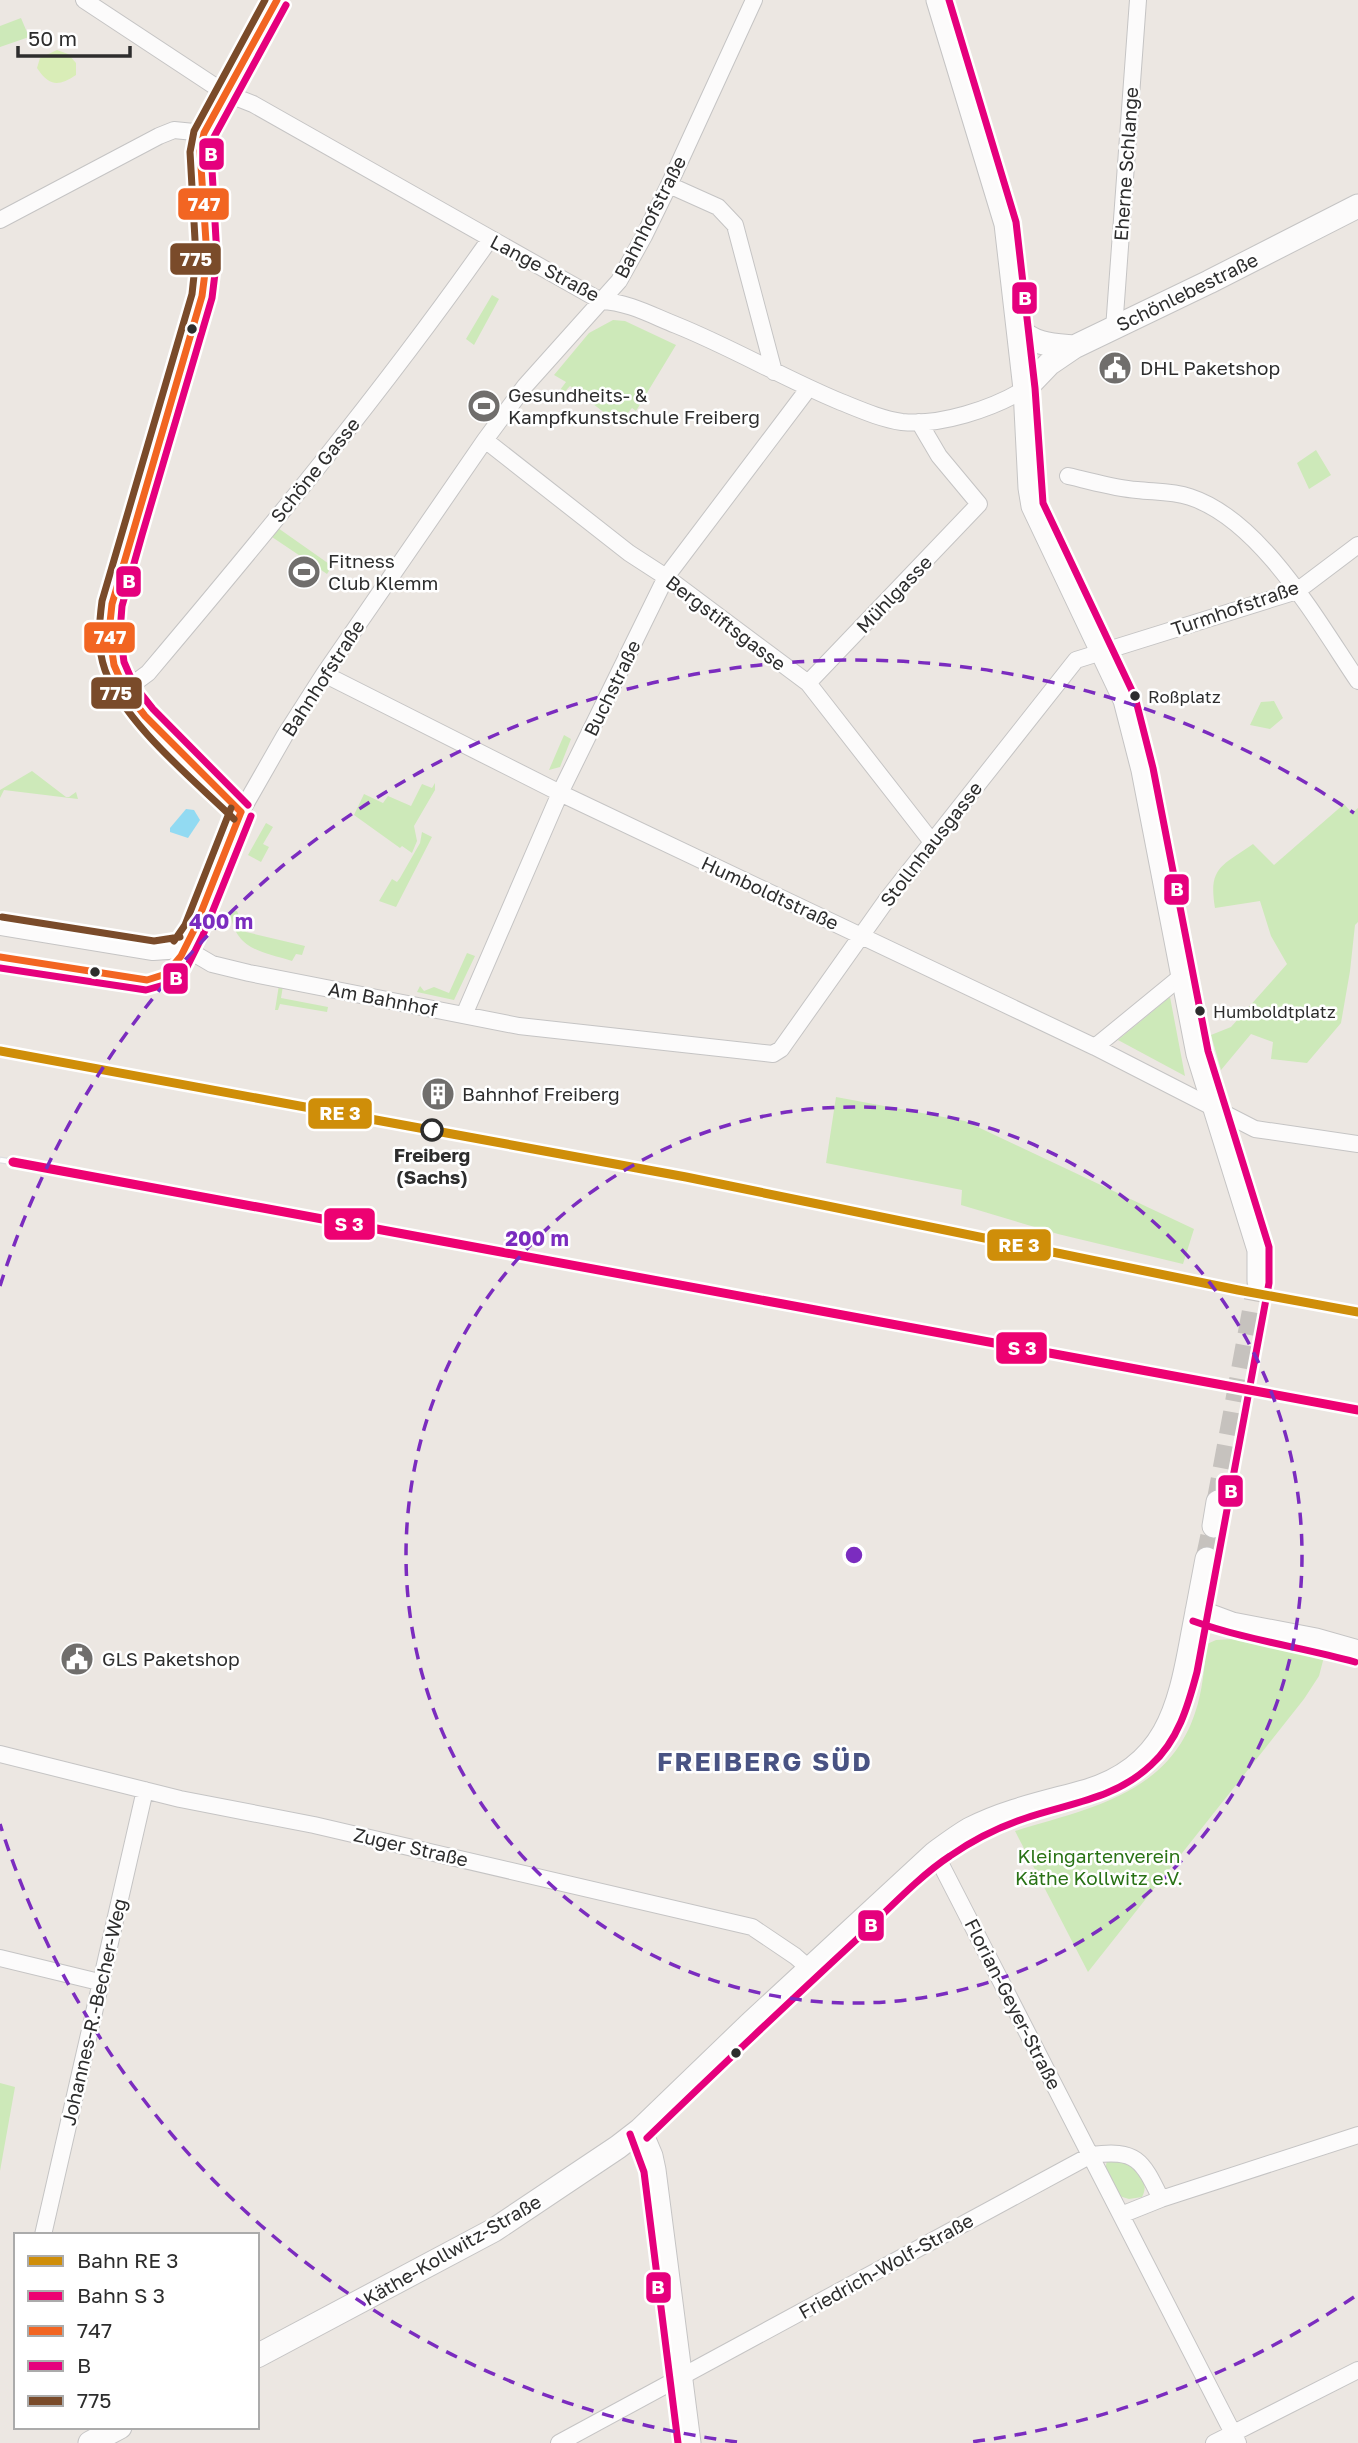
<svg xmlns="http://www.w3.org/2000/svg" width="1358" height="2443" viewBox="0 0 1358 2443" font-family="'Golos Text',sans-serif">
	<style>
		.green { fill: #cde9b9 }
		.pitch { fill: #d9edb7 }
		.water { fill: #92daf2 }
		.lines { fill: none; stroke-linecap: round; stroke-linejoin: round }
		.secondary-tunnel { stroke: #c6c2be; stroke-width: 23; stroke-dasharray: 23 11; stroke-linecap: butt }
		.street-casing { stroke: #c5c4c4; stroke-width: 18 }
		.secondary-casing { stroke: #c5c4c4; stroke-width: 25 }
		.street { stroke: #fcfbfb; stroke-width: 16 }
		.secondary { stroke: #fcfbfb; stroke-width: 23 }
		.rail-casing { stroke: #dedee0; stroke-width: 7 }
		.rail { stroke: #fff; stroke-width: 4.5; stroke-dasharray: 13; stroke-linecap: butt }
		.bus-1-casing { stroke: #fff; stroke-width: 12 }
		.bus-2-casing { stroke: #fff; stroke-width: 12 }
		.bus-3-casing { stroke: #fff; stroke-width: 12 }
		.bus-1 { stroke: #f26522; stroke-width: 7 }
		.bus-2 { stroke: #e5007d; stroke-width: 7 }
		.bus-3 { stroke: #7a4b2a; stroke-width: 7 }
		.rail-1-casing { stroke: #fff; stroke-width: 14 }
		.rail-2-casing { stroke: #fff; stroke-width: 14 }
		.rail-1 { stroke: #cf8e09; stroke-width: 9 }
		.rail-2 { stroke: #ed0172; stroke-width: 9 }
		.ring { fill: none; stroke: #7b2cbf; stroke-width: 3.5; stroke-dasharray: 12 9 }
		.bus-dot { fill: #2d2d2d; stroke: #fff; stroke-width: 2.5 }
		.stop-dot { fill: #fff; stroke: #2d2d2d; stroke-width: 3.5 }
		.labels { text-anchor: middle; stroke-width: 5; stroke-linejoin: round; paint-order: stroke }
		.bus-label { font-size: 17px; fill: #2d2d2d; stroke: #fff; text-anchor: start }
		.street-label { font-size: 19px; fill: #2d2d2d; stroke: #fff }
		.poi-label { font-size: 19px; fill: #2d2d2d; stroke: #fff; text-anchor: start }
		.stop-label { font-size: 19px; font-weight: bold; fill: #2d2d2d; stroke: #fff }
		.park-label { font-size: 19px; fill: #297215; stroke: #fff }
		.district-label { font-size: 26px; font-weight: bold; letter-spacing: 2px; fill: #495383; stroke: #fff }
		.centre { fill: #7b2cbf; stroke: #fff; stroke-width: 3.5 }
		.ring-label { font-size: 21px; text-anchor: middle; font-weight: bold; fill: #7b2cbf; stroke: #fff; stroke-width: 5; stroke-linejoin: round; paint-order: stroke }
		.line-badge { stroke: #fff; stroke-width: 2.5 }
		.badge-label { font-size: 19px; text-anchor: middle; font-weight: bold; fill: #fff }
	</style>
	<rect width="100%" height="100%" fill="#ece7e2"/>
	<path class="green" d="M21 18 29 37 0 47V26Z
		M492 295 499 299 474 345 466 339Z
		M613 320 625 321 676 345 636 411 632 408 621 421H615L570 386 560 397 557 394 566 382 554 375 589 333Z
		M1316 450 1331 475 1309 489 1297 463Z
		M278 528 332 566 327 574 272 537Z
		M1274 701 1283 718 1270 729 1250 725 1261 702Z
		M564 735 571 739 560 767 549 770Z
		M32 771 66 797H69L76 792 78 799 4 790 0 798V790Z
		M435 783V790L414 826 417 841 412 853 402 846 400 848 354 815 364 794 383 803 388 796 411 806 422 784 432 788Z
		M1344 804 1352 813 1358 808V922L1355 925 1350 971 1341 1023 1307 1063 1271 1059 1273 1042 1251 1034 1221 1070 1211 1035 1231 1027 1287 964 1271 936 1260 901 1215 908C1208 867 1222 866 1253 844L1274 865Z
		M266 823 273 827 263 844 269 847 261 862 248 855Z
		M422 832 432 837 396 907 379 901 392 879 397 882 400 878 420 843Z
		M230 911H237L246 932 305 946 302 955 296 954 292 961C260 951 235 950 230 911Z
		M467 953 475 956 454 1000 417 992 420 986 424 991 434 987 449 993Z
		M279 985 283 986 281 998 328 1007 327 1012 280 1004 278 1010H275Z
		M1170 997 1185 1076 1118 1040Z
		M836 1097 965 1121 1194 1229 1183 1264 1058 1234 961 1205 962 1190 826 1163Z
		M1233 1639 1324 1657 1319 1676 1304 1699 1088 1972 1015 1831C1086 1809 1168 1795 1195 1713 1203 1690 1204 1667 1207 1644L1216 1640Z
		M0 2083 15 2087 0 2171Z
		M1125 2157C1135 2169 1151 2181 1142 2197L1129 2199 1119 2196 1105 2169 1107 2161Z"/>
	<path class="pitch" d="M57 50 68 54 76 63V75C58 87 49 86 37 68L40 58Z"/>
	<path class="water" d="M186 809 194 810 200 820 188 838 170 832V828Z"/>
	<g class="lines">
		<path class="secondary-tunnel" d="M1218 1502 1259 1281
			M1207 1559 1214 1526"/>
		<defs>
			<path id="street" d="M84 0 225 93 253 104 601 301C628 302 651 315 676 325 733 348 785 379 841 402 861 410 881 419 902 422 940 426 992 409 1025 389
				M669 185 718 207 735 225 774 372
				M0 220 159 136 174 130 204 133
				M1114 329 1138 0
				M485 440 629 553 666 577 808 683 932 842
				M1068 476C1091 481 1113 488 1137 490 1155 492 1172 491 1190 497 1261 520 1318 622 1358 681
				M324 674 560 793 1095 1047 1255 1129 1358 1144
				M808 683 979 504 939 456 919 422
				M125 690 148 673C267 532 384 390 490 239
				M241 812 145 716 125 690 114 665 109 632 112 604 132 532 202 296 207 257 200 151 204 133 277 0
				M0 927 153 952 168 951 183 947 212 964 249 973 519 1026 773 1054 781 1049 888 898 1076 660 1297 591 1358 545
				M183 947 194 930 241 812 285 735 324 674 485 440 525 386 619 281 644 236 669 185 754 0
				M464 1015 560 793 666 577 808 389
				M1095 1047 1183 975
				M0 1754 180 1799 314 1825 752 1927 795 1956 810 1969
				M935 1853 1238 2443
				M0 1958 99 1982
				M1121 2215 1161 2199 1358 2135
				M43 2235 145 1790
				M559 2443 1091 2155C1137 2149 1142 2160 1161 2199
				M1214 2443 1358 2370"/>
			<path id="secondary" d="M938 0 1006 224 1025 389 1030 488 1033 506 1125 700 1143 770 1198 1054 1259 1250V1281
				M1019 329C1034 345 1053 345 1074 347
				M1025 389 1049 364 1074 347 1209 282 1358 206
				M1214 1526 1218 1502
				M1197 1611 1232 1624 1316 1640 1358 1652
				M640 2130 651 2156 654 2170 689 2443
				M257 2356 494 2230 618 2147 640 2130 751 2023 935 1853C946 1845 958 1836 970 1829 1007 1810 1048 1802 1087 1791 1166 1767 1179 1709 1192 1638 1197 1612 1202 1586 1207 1559
				M90 2443 120 2427"/>
		</defs>
		<use href="#street" class="street-casing"/>
		<use href="#secondary" class="secondary-casing"/>
		<use href="#street" class="street"/>
		<use href="#secondary" class="secondary"/>
		<defs>
			<path id="rail" d="M0 1160 13 1162"/>
		</defs>
		<use href="#rail" class="rail-casing"/>
		<use href="#rail" class="rail"/>
		<defs>
			<path id="bus-1" d="M241 812 145 716 125 690 114 665 109 632 112 604 202 296 207 257 200 151 204 133 277 0
				M0 957 147 980 166 974 181 956 194 930 241 812"/>
			<path id="bus-2" d="M248 805 153 709 134 685 124 662 120 632 122 606 142 535 212 298 217 257 211 152 214 137 286 5
				M0 968 146 990 171 983 186 969 203 935 251 816
				M1193 1621C1246 1640 1301 1647 1355 1662
				M630 2134 644 2172 678 2443
				M647 2138C716 2071 785 2006 855 1941 883 1915 919 1876 950 1856 973 1840 999 1827 1026 1818 1070 1803 1115 1799 1151 1765 1178 1741 1188 1706 1197 1672L1269 1283V1247L1208 1051 1153 768 1135 697 1043 503 1035 388 1016 222 949 0"/>
			<path id="bus-3" d="M234 819C194 780 123 722 105 670 97 648 99 624 102 601L192 294 196 257 190 152 194 131 265 0
				M2 917 154 941 180 937
				M174 941 185 925 231 808"/>
		</defs>
		<use href="#bus-1" class="bus-1-casing"/>
		<use href="#bus-2" class="bus-2-casing"/>
		<use href="#bus-3" class="bus-3-casing"/>
		<use href="#bus-1" class="bus-1"/>
		<use href="#bus-2" class="bus-2"/>
		<use href="#bus-3" class="bus-3"/>
		<defs>
			<path id="rail-1" d="M0 1051 686 1177 1238 1290 1358 1312"/>
			<path id="rail-2" d="M13 1162 1358 1410"/>
		</defs>
		<use href="#rail-1" class="rail-1-casing"/>
		<use href="#rail-2" class="rail-2-casing"/>
		<use href="#rail-1" class="rail-1"/>
		<use href="#rail-2" class="rail-2"/>
	</g>
	<g class="ring">
		<circle cx="854" cy="1555" r="448"/>
		<path d="M1354 2297A895 895 0 0 1 971 2442M737 2442A895 895 0 0 1 0 1824M0 1286A895 895 0 0 1 1354 813"/>
	</g>
	<defs>
		<symbol id="civic-disc" viewBox="-11 -11 22 22"><circle r="9.5" fill="#706e6c" stroke="#fff"/><path d="M-.6-6.5H3V-4.5H.6V-3L4-1V1h2V6H-6V1h2V-1L-.6-3ZM-1.2 2.5V6h2.4V2.5Z" fill="#fff"/></symbol>
		<symbol id="stadium-disc" viewBox="-11 -11 22 22"><circle r="9.5" fill="#706e6c" stroke="#fff"/><path d="M0-5a6.5 5 0 1 0 0 10a6.5 5 0 1 0 0-10ZM-3.5-1.8h7v3.6h-7Z" fill="#fff"/></symbol>
		<symbol id="building-disc" viewBox="-11 -11 22 22"><circle r="9.5" fill="#706e6c" stroke="#fff"/><path d="M-4-6H4V6H1V3H-1V6H-4ZM-2.5-4.3h1.7v1.8h-1.7ZM.8-4.3h1.7v1.8H.8ZM-2.5-1h1.7V.8h-1.7ZM.8-1h1.7V.8H.8Z" fill="#fff"/></symbol>
	</defs>
	<g fill-rule="evenodd">
		<use href="#civic-disc" x="1096" y="349" width="38" height="38"/>
		<use href="#stadium-disc" x="465" y="387" width="38" height="38"/>
		<use href="#stadium-disc" x="285" y="553" width="38" height="38"/>
		<use href="#building-disc" x="419" y="1075" width="38" height="38"/>
		<use href="#civic-disc" x="58" y="1640" width="38" height="38"/>
	</g>
	<g class="bus-dot">
		<circle cx="192" cy="329" r="6"/>
		<circle cx="1135" cy="696" r="6"/>
		<circle cx="95" cy="972" r="6"/>
		<circle cx="1200" cy="1011" r="6"/>
		<circle cx="736" cy="2053" r="6"/>
	</g>
	<circle class="stop-dot" cx="432" cy="1130" r="10"/>
	<g class="labels">
		<g class="bus-label">
			<text x="1148" y="703">Roßplatz</text>
			<text x="1213" y="1018">Humboldtplatz</text>
		</g>
		<g class="street-label">
			<text transform="translate(1126 164) rotate(-86)" y="7">Eherne Schlange</text>
			<text transform="translate(650 217) rotate(-63)" y="7">Bahnhofstraße</text>
			<text transform="translate(545 268) rotate(28)" y="7">Lange Straße</text>
			<text transform="translate(1187 292) rotate(-26)" y="7">Schönlebestraße</text>
			<text transform="translate(315 470) rotate(-51)" y="7">Schöne Gasse</text>
			<text transform="translate(894 594) rotate(-46)" y="7">Mühlgasse</text>
			<text transform="translate(1235 608) rotate(-19)" y="7">Turmhofstraße</text>
			<text transform="translate(726 623) rotate(37)" y="7">Bergstiftsgasse</text>
			<text transform="translate(323 678) rotate(-57)" y="7">Bahnhofstraße</text>
			<text transform="translate(612 688) rotate(-64)" y="7">Buchstraße</text>
			<text transform="translate(931 844) rotate(-52)" y="7">Stollnhausgasse</text>
			<text transform="translate(770 893) rotate(25)" y="7">Humboldtstraße</text>
			<text transform="translate(383 999) rotate(11)" y="7">Am Bahnhof</text>
			<text transform="translate(411 1847) rotate(13)" y="7">Zuger Straße</text>
			<text transform="translate(1013 2004) rotate(63)" y="7">Florian-Geyer-Straße</text>
			<text transform="translate(94 2012) rotate(-77)" y="7">Johannes-R.-Becher-Weg</text>
			<text transform="translate(452 2250) rotate(-30)" y="7">Käthe-Kollwitz-Straße</text>
			<text transform="translate(886 2266) rotate(-29)" y="7">Friedrich-Wolf-Straße</text>
		</g>
		<g class="poi-label">
			<text x="1140" y="375">DHL Paketshop</text>
			<text x="508" y="402">Gesundheits- &amp;<tspan x="508" dy="22">Kampfkunstschule Freiberg</tspan></text>
			<text x="328" y="568">Fitness<tspan x="328" dy="22">Club Klemm</tspan></text>
			<text x="462" y="1101">Bahnhof Freiberg</text>
			<text x="102" y="1666">GLS Paketshop</text>
		</g>
		<g class="stop-label">
			<text x="432" y="1162">Freiberg<tspan x="432" dy="22">(Sachs)</tspan></text>
		</g>
		<g class="park-label">
			<text x="1099" y="1863">Kleingartenverein<tspan x="1099" dy="22">Käthe Kollwitz e.V.</tspan></text>
		</g>
		<g class="district-label">
			<text x="765" y="1771">FREIBERG SÜD</text>
		</g>
	</g>
	<circle cx="854" cy="1555" r="10" class="centre"/>
	<g class="ring-label">
		<text x="221" y="929">400 m</text>
		<text x="537" y="1246">200 m</text>
	</g>
	<g class="line-badge">
		<rect x="198" y="137" width="27" height="34" rx="7" fill="#e5007d"/>
		<rect x="177" y="187" width="53" height="34" rx="7" fill="#f26522"/>
		<rect x="169" y="242" width="53" height="34" rx="7" fill="#7a4b2a"/>
		<rect x="1011" y="281" width="27" height="34" rx="7" fill="#e5007d"/>
		<rect x="115" y="565" width="27" height="33" rx="7" fill="#e5007d"/>
		<rect x="83" y="621" width="53" height="33" rx="7" fill="#f26522"/>
		<rect x="90" y="676" width="53" height="34" rx="7" fill="#7a4b2a"/>
		<rect x="1163" y="873" width="27" height="33" rx="7" fill="#e5007d"/>
		<rect x="162" y="962" width="27" height="33" rx="7" fill="#e5007d"/>
		<rect x="307" y="1097" width="66" height="33" rx="7" fill="#cf8e09"/>
		<rect x="323" y="1207" width="53" height="34" rx="7" fill="#ed0172"/>
		<rect x="986" y="1228" width="66" height="34" rx="7" fill="#cf8e09"/>
		<rect x="995" y="1331" width="53" height="34" rx="7" fill="#ed0172"/>
		<rect x="1217" y="1474" width="27" height="34" rx="7" fill="#e5007d"/>
		<rect x="857" y="1909" width="28" height="33" rx="7" fill="#e5007d"/>
		<rect x="645" y="2271" width="27" height="33" rx="7" fill="#e5007d"/>
	</g>
	<g class="badge-label">
		<text x="211" y="161">B</text>
		<text x="204" y="211">747</text>
		<text x="196" y="266">775</text>
		<text x="1025" y="305">B</text>
		<text x="129" y="588">B</text>
		<text x="110" y="644">747</text>
		<text x="116" y="700">775</text>
		<text x="1177" y="896">B</text>
		<text x="176" y="985">B</text>
		<text x="340" y="1120">RE 3</text>
		<text x="349" y="1231">S 3</text>
		<text x="1019" y="1252">RE 3</text>
		<text x="1022" y="1355">S 3</text>
		<text x="1231" y="1498">B</text>
		<text x="871" y="1932">B</text>
		<text x="658" y="2294">B</text>
	</g>
	<rect x="14" y="2233" width="245" height="196" fill="#ffffff" stroke="#ababab" stroke-width="2"/>
	<rect x="28" y="2256" width="35" height="10" fill="#cf8e09" stroke="#ababab" stroke-width="2"/>
	<text x="77" y="2268" font-size="21" fill="#2d2d2d">Bahn RE 3</text>
	<rect x="28" y="2291" width="35" height="10" fill="#ed0172" stroke="#ababab" stroke-width="2"/>
	<text x="77" y="2303" font-size="21" fill="#2d2d2d">Bahn S 3</text>
	<rect x="28" y="2326" width="35" height="10" fill="#f26522" stroke="#ababab" stroke-width="2"/>
	<text x="77" y="2338" font-size="21" fill="#2d2d2d">747</text>
	<rect x="28" y="2361" width="35" height="10" fill="#e5007d" stroke="#ababab" stroke-width="2"/>
	<text x="77" y="2373" font-size="21" fill="#2d2d2d">B</text>
	<rect x="28" y="2396" width="35" height="10" fill="#7a4b2a" stroke="#ababab" stroke-width="2"/>
	<text x="77" y="2408" font-size="21" fill="#2d2d2d">775</text>
	<path d="M18 46v10h112v-10" fill="none" stroke="#2d2d2d" stroke-width="3.5"/>
	<text x="28" y="46" font-size="21" fill="#2d2d2d" stroke="#ffffff" stroke-width="5" paint-order="stroke">50 m</text>
</svg>
